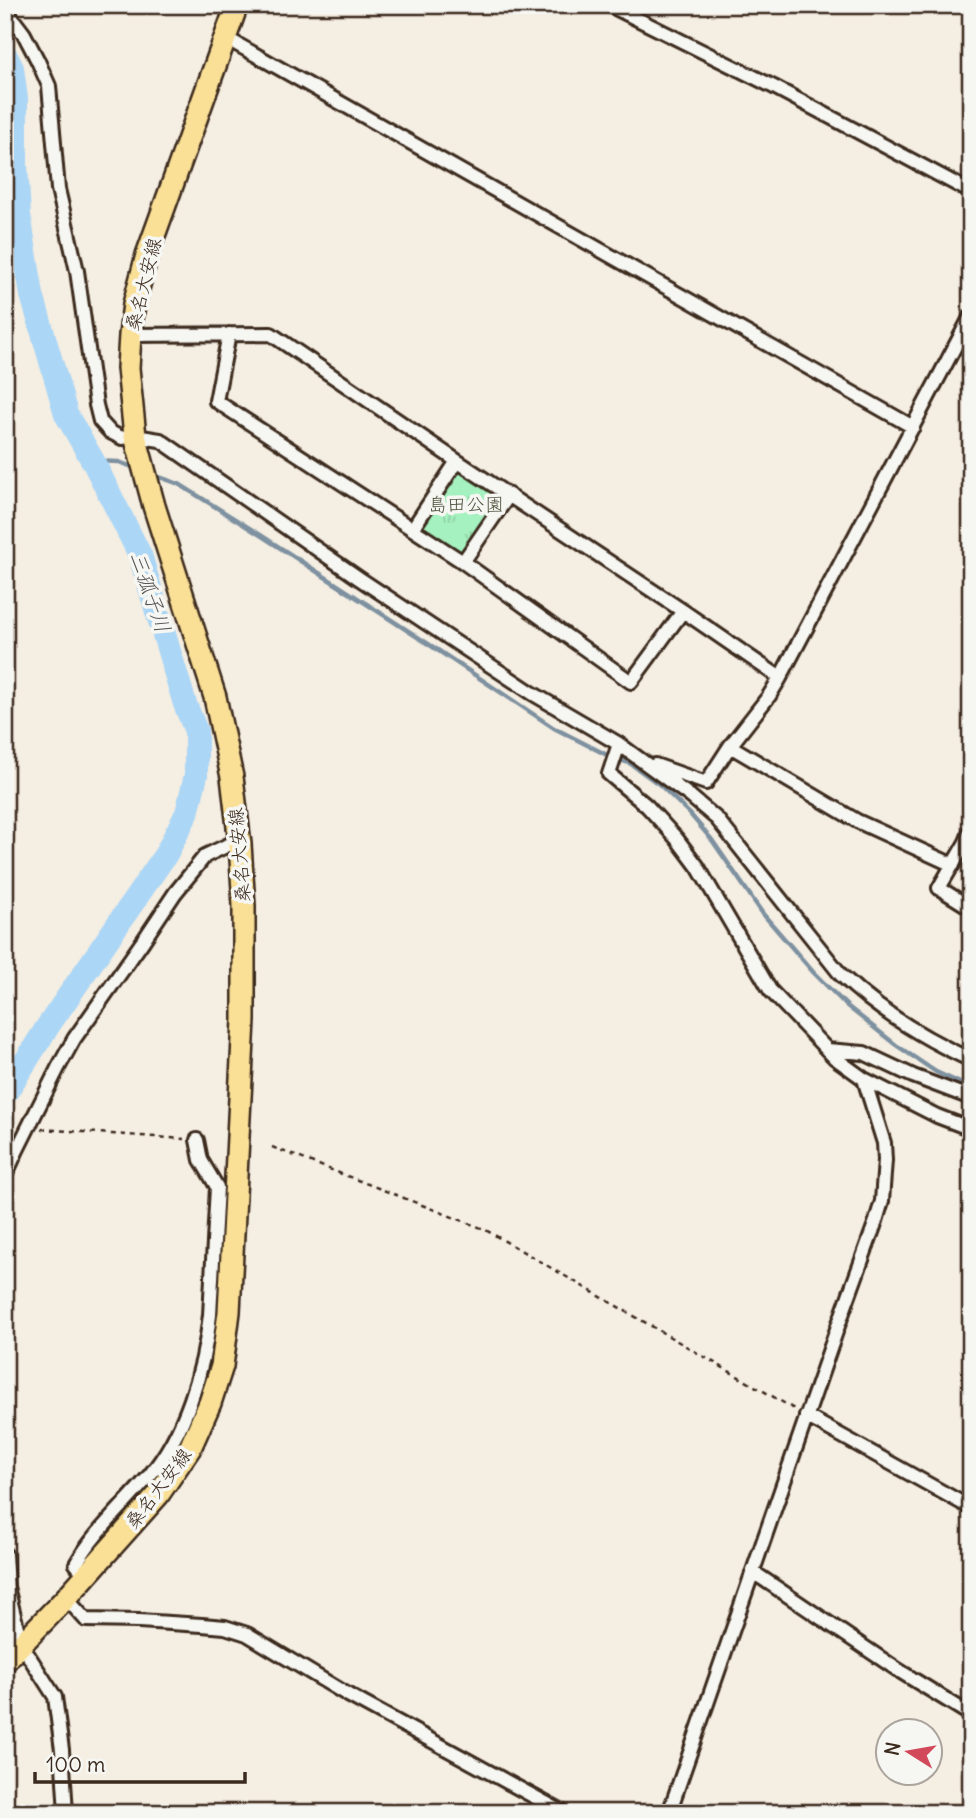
<svg xmlns="http://www.w3.org/2000/svg" width="976" height="1818" viewBox="0 0 976 1818" font-family="Delius,'Klee One',sans-serif">
	<style>
		.park { fill: url(#park-tufts); stroke: #708e6f; stroke-width: 2 }
		.lines { fill: none; stroke-linecap: round; stroke-linejoin: round }
		.stream { stroke: #7e91a0; stroke-width: 4.5 }
		.river { stroke: #abd6f6; stroke-width: 24 }
		.street-casing { stroke: #3b2a1e; stroke-width: 18 }
		.primary-casing { stroke: #3b2a1e; stroke-width: 26 }
		.path { stroke: #3b2a1e; stroke-width: 2.5; stroke-dasharray: 5 5; stroke-linecap: butt }
		.street { stroke: #f6f6f2; stroke-width: 12 }
		.primary { stroke: #fadf96; stroke-width: 21 }
		.labels { text-anchor: middle; stroke-width: 7; stroke-linejoin: round; paint-order: stroke }
		.street-label { font-size: 19px; fill: #3b2a1e; stroke: #f6f6f2 }
		.park-label { font-size: 19px; fill: #50523e; stroke: #f6f6f2 }
		.water-label { font-size: 21px; font-style: italic; fill: #575554; stroke: #f6f6f2 }
	</style>
	<defs>
		<pattern id="park-tufts" width="24" height="20" patternUnits="userSpaceOnUse" patternTransform="scale(1.75)"><rect width="24" height="20" fill="#a6f1c0"/><path d="M3 7l-1-3M5 7V3M7 7l1-3M15 17l-1-3M17 17v-4M19 17l1-3" fill="none" stroke="#90cfa5"/></pattern>
	</defs>
	<rect width="100%" height="100%" fill="#f5eee2"/>
	<filter id="ink" filterUnits="userSpaceOnUse"><feTurbulence type="fractalNoise" baseFrequency=".0143" numOctaves="2"/><feDisplacementMap in="SourceGraphic" scale="14" xChannelSelector="R" yChannelSelector="G"/><feConvolveMatrix kernelMatrix="1 2 1 2 8 2 1 2 1" color-interpolation-filters="sRGB"/></filter>
	<g filter="url(#ink)">
		<path class="park" d="M458 466 504 496 461 558 418 528Z"/>
		<g class="lines">
			<path class="stream" d="M93 461 119 462 135 468
				M154 475 179 484 262 536 433 647 554 728 607 755 631 764 660 785 690 814 712 840 763 914 814 973 847 1006 896 1045 936 1072 971 1088"/>
			<path class="river" d="M5 54 12 68 16 99V165L19 215 32 295 66 414 93 461 140 555 185 704 196 731V775L187 813 166 854 48 1026 5 1094"/>
			<defs>
				<path id="street" d="M609 5 774 87 971 192
					M5 9 24 34 38 61 49 86 58 189 77 271 96 405 100 421 110 432 122 438 135 436 160 440 360 579 532 693 619 744 690 796 717 819 841 975C879 1011 923 1038 971 1060
					M226 38 913 427
					M229 334 216 401 463 562 631 682 683 611
					M130 335 271 334 457 461 683 611 776 675
					M413 528 457 461
					M463 562 509 495
					M619 744 609 774 647 806 677 839 698 867 770 990 835 1058 864 1079 884 1143 885 1160 882 1201 876 1221 838 1326 669 1813
					M655 765 706 783 730 746
					M971 830 966 842 939 888 971 908
					M953 865 857 821 730 746 769 696 780 678 971 316
					M827 1050 864 1053 913 1076 971 1098
					M864 1079 937 1116 971 1129
					M5 1176 17 1150 58 1068 74 1039 143 941 175 893 205 856 228 845 240 844
					M806 1416 971 1508
					M5 1554 7 1587 21 1644 55 1697 62 1750 66 1813
					M753 1572 898 1670 971 1715
					M86 1576 76 1564C95 1531 125 1505 149 1476 185 1434 204 1370 210 1315L217 1187 201 1160 197 1140
					M66 1598 86 1620 139 1621 202 1625 225 1627 247 1634 348 1695 564 1813"/>
				<path id="primary" d="M5 1661 66 1598 158 1495 190 1448 210 1403 222 1366 229 1312 244 1020V906L240 844 232 777 215 697 154 506 135 436 128 368 130 335 134 304 147 255 237 5"/>
			</defs>
			<use href="#street" class="street-casing"/>
			<use href="#primary" class="primary-casing"/>
			<path class="path" d="M41 1129 184 1139
				M272 1147 484 1229 796 1410"/>
			<use href="#street" class="street"/>
			<use href="#primary" class="primary"/>
		</g>
	</g>
	<g class="labels">
		<g class="street-label">
			<text transform="translate(143 284) rotate(-76)" y="7">桑名大安線</text>
			<text transform="translate(239 855) rotate(-95)" y="7">桑名大安線</text>
			<text transform="translate(158 1488) rotate(-53)" y="7">桑名大安線</text>
		</g>
		<g class="park-label">
			<text x="466" y="511">島田公園</text>
		</g>
		<g class="water-label">
			<text transform="translate(150 592) rotate(71)" y="7">三孤子川</text>
		</g>
	</g>
	<rect width="976" height="1818" fill="none" stroke="#f6f6f2" stroke-width="28"/>
	<rect x="14" y="14" width="948" height="1790" fill="none" stroke="#3b2a1e" stroke-width="2.5" filter="url(#ink)"/>
	<g transform="translate(909 1752) rotate(281)"><circle r="33" fill="#f6f6f2" stroke="#aba49d" stroke-width="2"/>
	<path d="M0-5L12 26L0 18L-12 26Z" fill="#d1495b"/>
	<text y="-10" font-size="19" font-weight="bold" text-anchor="middle" fill="#3b2a1e">N</text>
	</g>
	<path d="M35 1772v10h210v-10" fill="none" stroke="#3b2a1e" stroke-width="3.5"/>
	<text x="46" y="1772" font-size="21" fill="#3b2a1e" stroke="#f6f6f2" stroke-width="5" paint-order="stroke">100 m</text>
</svg>
